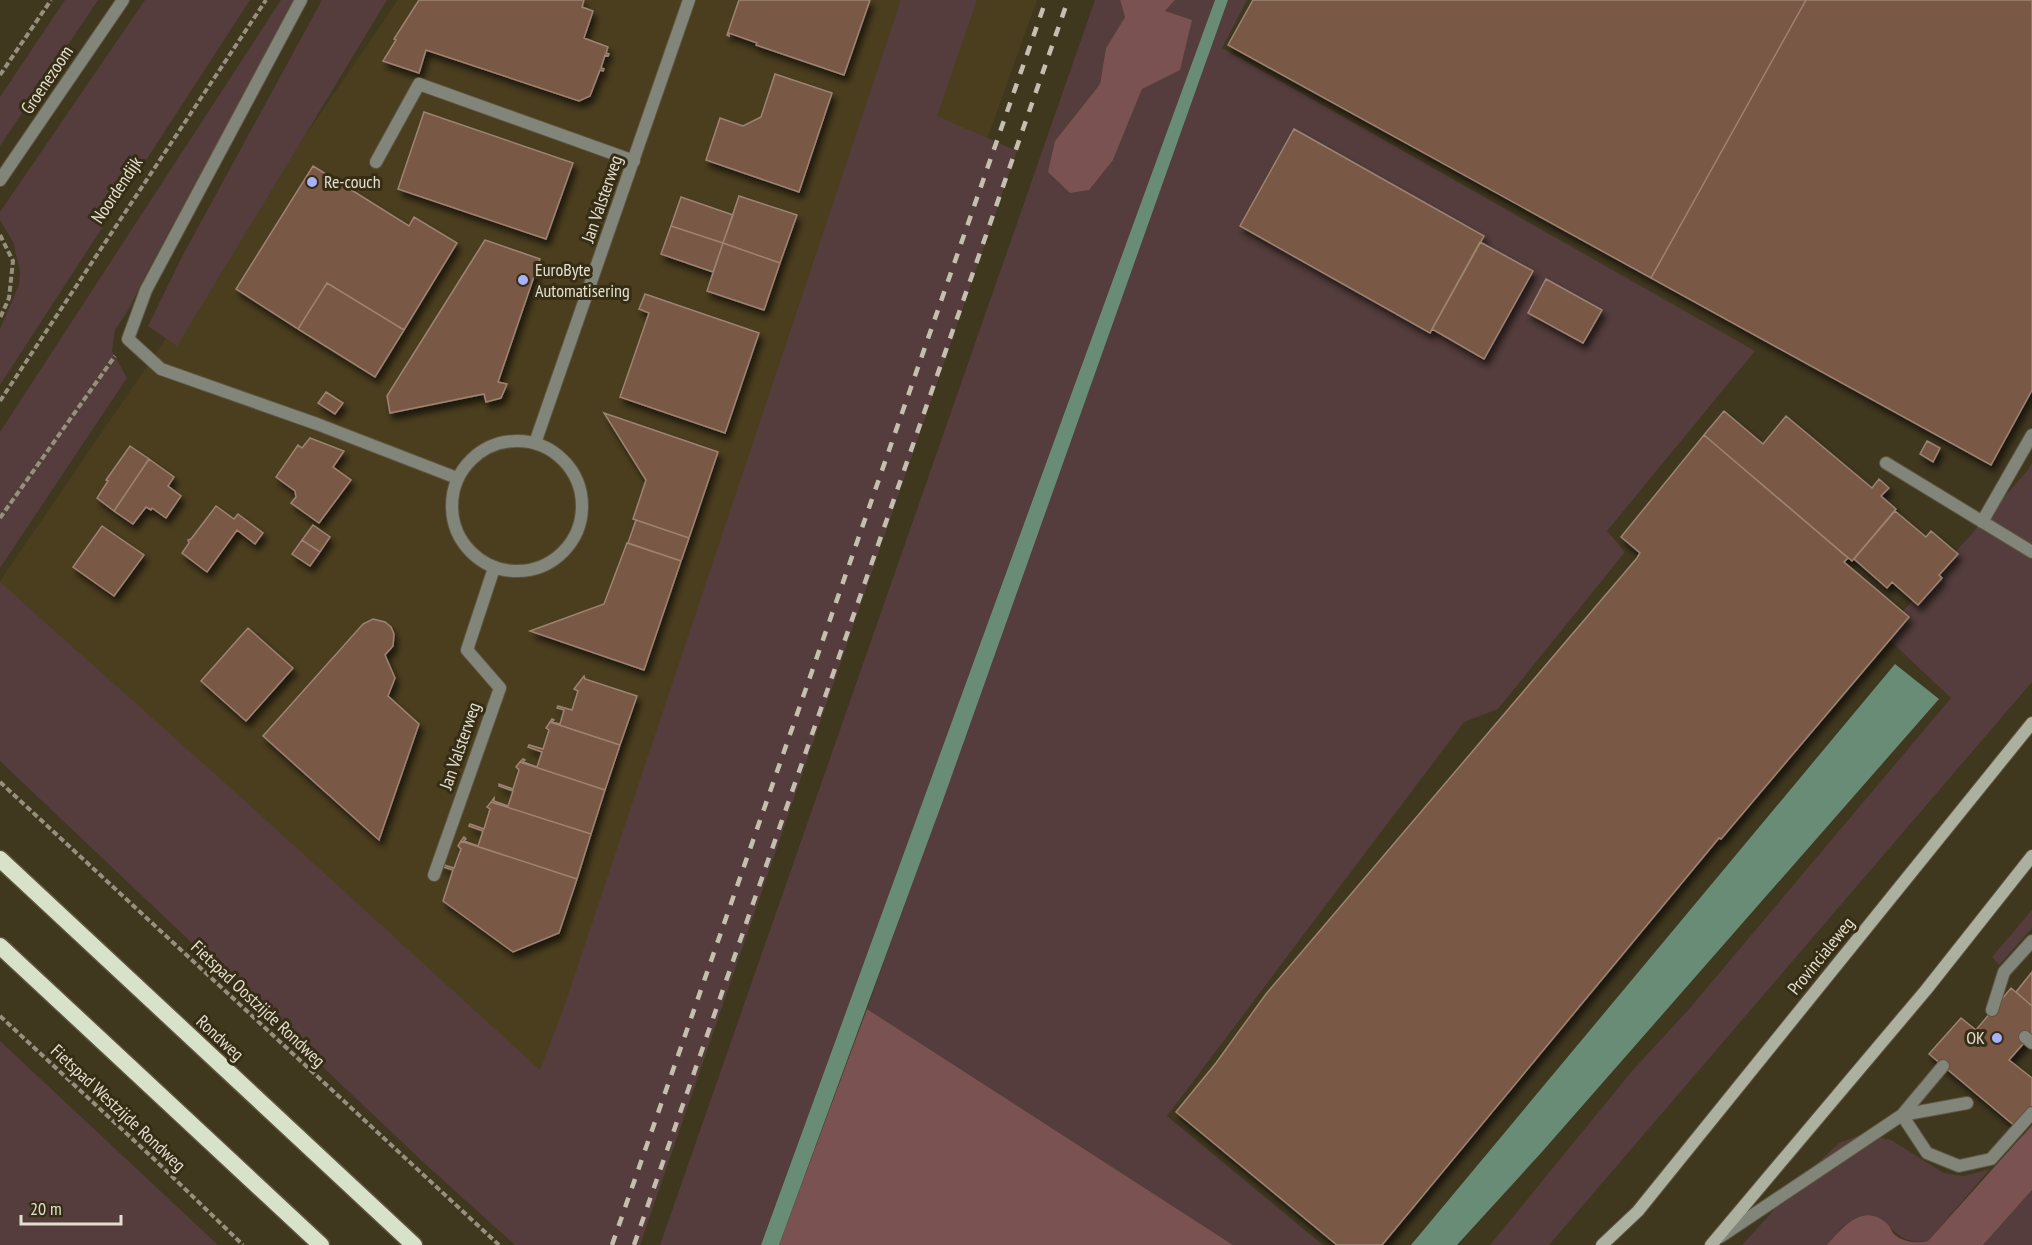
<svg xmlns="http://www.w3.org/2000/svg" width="2032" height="1245" viewBox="0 0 2032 1245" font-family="'PT Sans Narrow',sans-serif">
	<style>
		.built { fill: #4b3e1f }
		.green { fill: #543d3c }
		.forest { fill: #7a5251 }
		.water { fill: #688c75 }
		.building { fill: #795944; stroke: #9d8373; stroke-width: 1.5; filter: url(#shadow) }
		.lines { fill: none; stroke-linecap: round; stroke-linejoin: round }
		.service-casing { stroke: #5e553f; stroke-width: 14 }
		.minor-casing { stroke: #5e553f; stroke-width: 14 }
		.tertiary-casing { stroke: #5e553f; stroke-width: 14 }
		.secondary-casing { stroke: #5e553f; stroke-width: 14 }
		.trunk-casing { stroke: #5e553f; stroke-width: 19 }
		.path { stroke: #98907e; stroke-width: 4; stroke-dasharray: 6 3; stroke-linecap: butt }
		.service { stroke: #81857a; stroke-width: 12 }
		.minor { stroke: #81857a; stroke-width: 12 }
		.tertiary { stroke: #81857a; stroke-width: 12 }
		.secondary { stroke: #abb19e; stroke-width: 12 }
		.trunk { stroke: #d8e2c8; stroke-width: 16 }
		.rail { stroke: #c6bfaf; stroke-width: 4.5; stroke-dasharray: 10 10; stroke-linecap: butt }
		.poi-dot { fill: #a7b1fc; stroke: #362d15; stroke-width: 2 }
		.labels { text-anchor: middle; stroke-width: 6; stroke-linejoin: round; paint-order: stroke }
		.street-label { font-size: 18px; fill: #e4ded0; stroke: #362d15 }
		.poi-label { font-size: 18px; fill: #e4ded0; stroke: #362d15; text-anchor: start }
	</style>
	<defs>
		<filter id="shadow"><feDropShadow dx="3.5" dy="6" stdDeviation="3" flood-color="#0009"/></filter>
	</defs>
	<rect width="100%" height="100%" fill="#40371f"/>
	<path class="built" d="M398 0H1037L591 1245 0 757V581Z"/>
	<path class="green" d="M65 0H98L0 146V97Z
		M145 0H250L0 385V329L19 285 20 271 13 242 0 220V212Z
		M281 0H295L144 278 129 309 115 330 112 351 127 378 0 568V432Z
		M322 0H387L177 346 148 326 184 253Z
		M901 0H977L937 116 1017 151 640 1245H515L422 1161 0 761V582L253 808 540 1070 563 1010Z
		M1095 0H1120L1125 17 1106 48 1100 84 1055 141 1113 160 1142 89 1165 11 1175 0H1215L761 1245H660Z
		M1228 0H1247L1222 48 1755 351 1607 531 1625 552 1498 709 1464 722 1167 1116 1323 1245H1233L867 1009Z
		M2032 463V682L1549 1245H1490L1632 1071 1689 1009 1951 698 1883 634 2028 470Z
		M2032 910V928L1999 965 1992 957Z
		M0 1041 218 1245H0Z
		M1863 1134 1891 1140 1944 1173 1964 1176 1990 1169 1928 1241C1898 1245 1895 1227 1874 1216L1843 1226 1827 1245H1742L1810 1170 1839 1143Z
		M2032 1190V1245H1983Z"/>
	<path class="forest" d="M1120 0H1175L1165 11 1192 20 1180 70 1142 89 1113 160 1089 190 1070 193 1048 172 1055 141 1100 84 1106 48 1125 17Z
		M867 1009 1233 1245H779Z
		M2032 1125V1190L1983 1245H1827C1841 1229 1862 1203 1885 1222 1888 1224 1891 1229 1893 1233 1901 1242 1917 1244 1928 1241Z"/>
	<path class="water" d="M1215 0H1228L942 803 779 1245H761Z
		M1895 664 1939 699 1541 1153 1457 1245H1411Z"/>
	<path class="building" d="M419 0H584L582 7 593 11 584 38 608 47 606 53 609 54 608 56 605 55 601 68 604 69 603 71 600 70 590 96 579 101 426 50 419 73 383 61 396 40 394 39Z
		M739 0H870L844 75 756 45 757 43 729 33V36L727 35Z
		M1253 0H1806L1651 278 1228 45Z
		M1806 0H2032V390L1991 465 1651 278Z
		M775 74 832 93 799 192 706 160 720 118 743 126 761 117Z
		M424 112 573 163 546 239 398 189Z
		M1294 129 1484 236 1430 333 1240 226Z
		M313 166 409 226 414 217 457 243 404 330 327 283 298 329 236 289Z
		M739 196 797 215 780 263 723 243Z
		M681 197 733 215 723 243 671 226Z
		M671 226 723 243 713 272 661 254Z
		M485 240 540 259 498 382 507 384 501 398 486 402 484 394 390 413 387 396Z
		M1480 242 1533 271 1484 359 1432 329Z
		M723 243 780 263 764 310 707 291Z
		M1546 279 1602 310 1583 343 1528 313Z
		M327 283 404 330 375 377 298 329Z
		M645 294 759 333 725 433 620 397 649 313 639 309Z
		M326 392 343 403 335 414 318 403Z
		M1724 411 1763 444 1786 416 1872 488 1879 479 1889 488 1881 496 1896 509 1852 561 1704 435Z
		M604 413 718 452 689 538 633 519 646 480Z
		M1704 435 1848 558 1844 562 1909 617 1721 839 1719 838 1382 1245H1337L1176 1112 1216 1063 1266 994 1637 558 1640 553 1621 537Z
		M310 438 344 451 333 467 351 480 319 523 291 503 296 497 295 491 276 477 298 445 302 448Z
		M1927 441 1940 448 1933 462 1920 454Z
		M130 446 149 459 114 511 97 498 108 481 106 480Z
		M149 459 174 477 168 486 181 496 166 518 152 508 151 510 146 507 133 524 114 511Z
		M216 506 234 519 238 514 263 533 255 544 237 530 207 572 182 553 189 543 188 540 191 539Z
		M1895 511 1926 537 1931 531 1958 554 1939 575 1942 578 1918 605 1892 582 1887 588 1854 559Z
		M636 520 689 538 681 561 628 543Z
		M313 525 330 537 320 552 302 540Z
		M102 526 144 555 114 596 73 567Z
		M302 540 320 552 310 566 292 554Z
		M627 543 681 561 644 670 530 631 604 604Z
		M373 619 385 622 391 627 394 634 393 646 385 655 395 678 388 696 419 724 379 840 263 736 363 624Z
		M248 628 293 668 246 721 201 681Z
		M584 676 585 679 637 696 620 745 550 722 552 719 554 720 552 722 560 724 564 710 557 708 558 706 572 710 578 691 574 689Z
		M550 722 620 745 605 790 520 762 523 759 525 760 523 762 537 767 542 752 528 747 529 745 543 749 549 730 546 728Z
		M520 762 605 790 591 834 491 802 494 798V801L508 806 513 791 499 786V784L513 789 519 770 516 767Z
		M491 802 591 834 577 879 461 841 464 837 466 839 464 841 478 846 483 831 469 826 470 824 484 829 490 809 487 807Z
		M461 841 577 879 559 933 513 952 443 901 453 870 440 866 441 864 454 868 461 849 458 846Z
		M2032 972V1006L2016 992Z
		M2011 988 2032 1006V1034L2009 1060 2032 1078V1107L2016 1127 1929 1054 1961 1018 1976 1030Z"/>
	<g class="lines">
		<defs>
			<path id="service" d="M376 162 419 84 634 161
				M1886 463 2032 552
				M1982 522 2032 435
				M1992 1010 2004 972 2032 941
				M2025 1037 2032 1043
				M1967 1103 1902 1115 1927 1153 1959 1166 1991 1159 2032 1113
				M1720 1237 1902 1115 1943 1066"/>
			<path id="minor" d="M301 0 146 290 128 339 161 369 317 424 457 478
				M452 506a65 65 0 1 1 130 0a65 65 0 1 1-130 0Z
				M535 443 689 0
				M434 875 500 688 467 650 494 568"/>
			<path id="tertiary" d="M0 180 123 0"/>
			<path id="secondary" d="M1602 1245 1638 1211 2032 723
				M1711 1245 1926 990 2032 856"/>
			<path id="trunk" d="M0 859 414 1245
				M0 946 321 1245"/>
		</defs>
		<use href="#service" class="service-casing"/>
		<use href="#minor" class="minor-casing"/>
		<use href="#tertiary" class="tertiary-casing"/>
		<use href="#secondary" class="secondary-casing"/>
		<use href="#trunk" class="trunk-casing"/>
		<path class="path" d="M0 75 51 0
			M0 235 13 261 9 298 0 318
			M0 401 266 0
			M0 518 115 356
			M0 782 499 1245
			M0 1016 155 1160 243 1245"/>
		<use href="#service" class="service"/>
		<use href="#minor" class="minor"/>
		<use href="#tertiary" class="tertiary"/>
		<use href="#secondary" class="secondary"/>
		<use href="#trunk" class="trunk"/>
		<path class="rail" d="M612 1245 1046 0
			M634 1245 1068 0"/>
	</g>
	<g class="poi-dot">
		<circle cx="312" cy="182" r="6"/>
		<circle cx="523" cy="280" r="6"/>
		<circle cx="1997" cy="1038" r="6"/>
	</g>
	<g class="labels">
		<g class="street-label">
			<text transform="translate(47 80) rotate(-56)" y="6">Groenezoom</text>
			<text transform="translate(117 190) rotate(-56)" y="6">Noordendijk</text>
			<text transform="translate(602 199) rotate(-71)" y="6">Jan Valsterweg</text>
			<text transform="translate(460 746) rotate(-71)" y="6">Jan Valsterweg</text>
			<text transform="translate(1821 956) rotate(-51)" y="6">Provincialeweg</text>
			<text transform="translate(258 1004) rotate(43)" y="6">Fietspad Oostzijde Rondweg</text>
			<text transform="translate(220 1038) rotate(43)" y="6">Rondweg</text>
			<text transform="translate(118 1108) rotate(43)" y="6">Fietspad Westzijde Rondweg</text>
		</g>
		<g class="poi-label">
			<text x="324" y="188">Re-couch</text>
			<text x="535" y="276">EuroByte<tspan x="535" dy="21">Automatisering</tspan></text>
			<text x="1985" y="1044" text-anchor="end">OK</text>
		</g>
	</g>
	<path d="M21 1215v9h100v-9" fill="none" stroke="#e4ded0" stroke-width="3"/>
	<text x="30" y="1215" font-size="18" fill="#e4ded0" stroke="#362d15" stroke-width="4.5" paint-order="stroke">20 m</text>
</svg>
